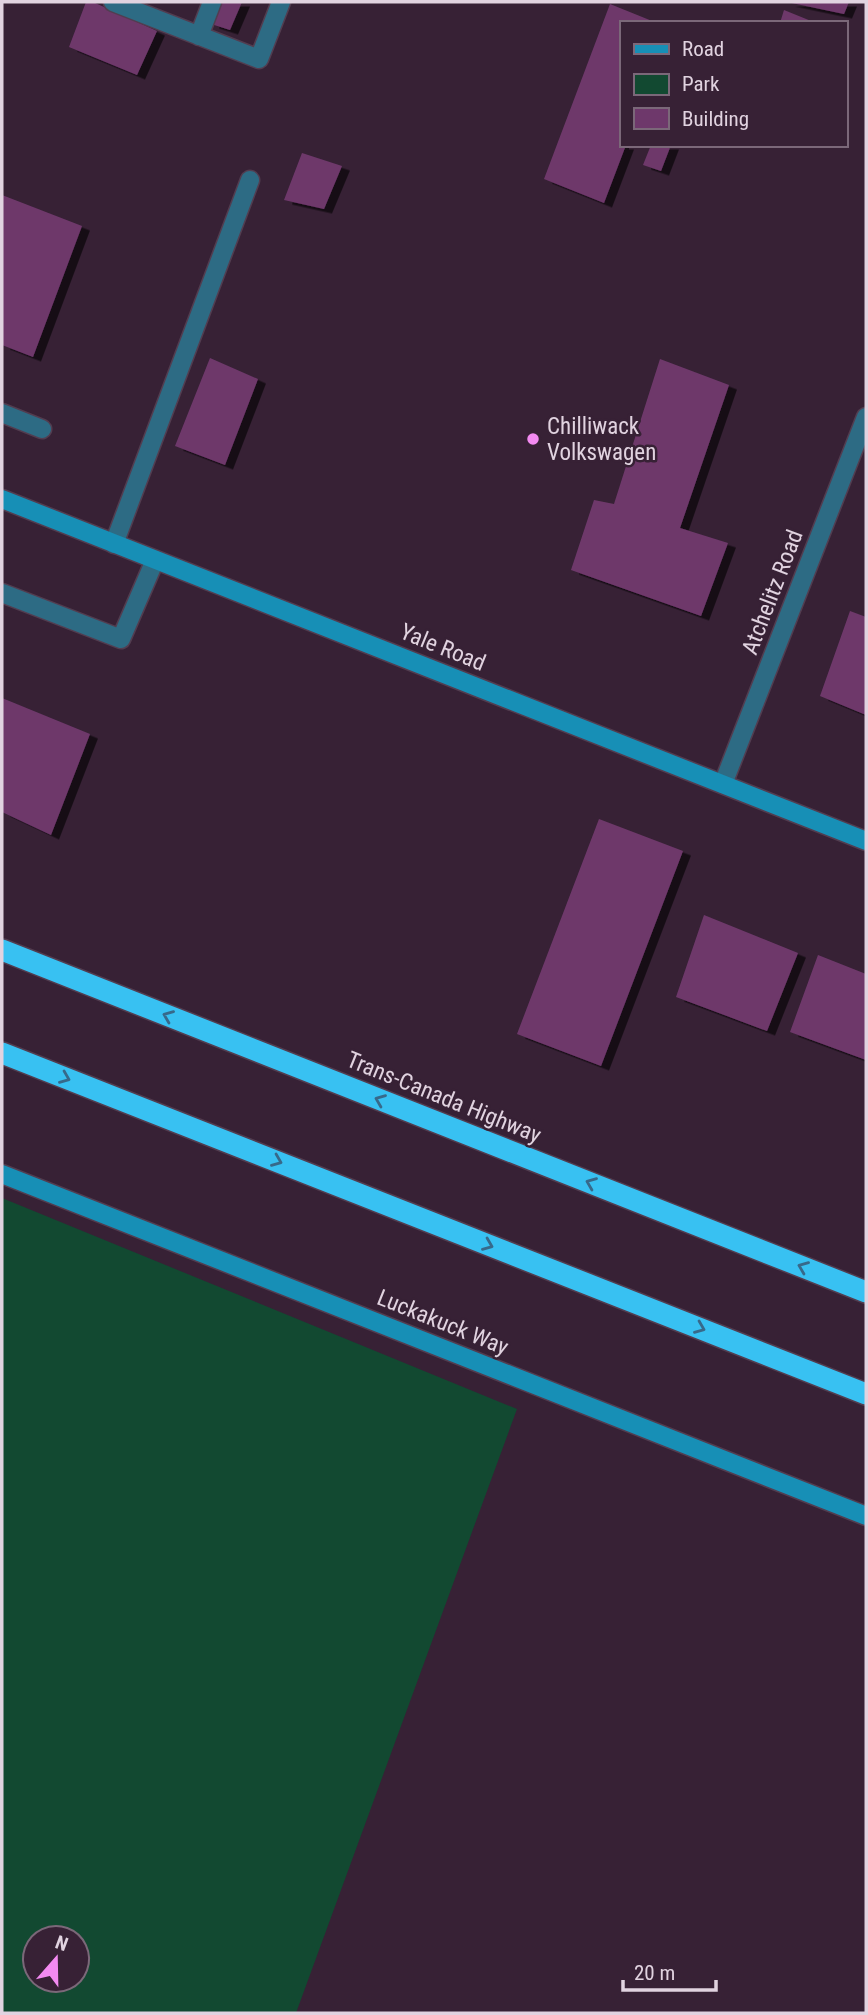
<svg xmlns="http://www.w3.org/2000/svg" width="868" height="2015" viewBox="0 0 868 2015" font-family="'Roboto Condensed',sans-serif">
	<style>
		.green { fill: #124931; fill-rule: evenodd }
		.building { fill: #6e386b; filter: url(#shadow) }
		.lines { fill: none; stroke-linecap: round; stroke-linejoin: round }
		.lane-casing { stroke: #523d50; stroke-width: 21 }
		.street-casing { stroke: #523d50; stroke-width: 21 }
		.secondary-casing { stroke: #523d50; stroke-width: 21 }
		.highway-casing { stroke: #523d50; stroke-width: 24 }
		.lane { stroke: #2d6b84; stroke-width: 18 }
		.street { stroke: #2d6b84; stroke-width: 18 }
		.secondary { stroke: #178fb6; stroke-width: 18 }
		.highway { stroke: #38c1f2; stroke-width: 21 }
		.oneway { stroke: #37698a }
		.poi-dot { fill: #f38af1; stroke: #372135; stroke-width: 2.5 }
		.labels { text-anchor: middle; stroke-width: 5; stroke-linejoin: round; paint-order: stroke }
		.poi-label { font-size: 23px; fill: #e1d3e0; stroke: #372135; text-anchor: start }
		.street-label { font-size: 23px; fill: #e1d3e0; stroke: #372135 }
	</style>
	<defs>
		<filter id="shadow"><feDropShadow dx="8" dy="4.5" stdDeviation="0" flood-color="#0009"/></filter>
	</defs>
	<rect width="100%" height="100%" fill="#372135"/>
	<path class="green" d="M2 1198 517 1409 296 2013H2ZM35 1938H77V1980H35Z"/>
	<path class="building" d="M86 2H93L157 31 137 75 69 47Z
		M220 2H242L230 30 211 24Z
		M787 2H849L844 14Z
		M610 4 657 23H621V145H626L604 203 544 179Z
		M784 10 816 23H780Z
		M651 145H671L661 171 643 165Z
		M302 153 342 166 324 209 284 200Z
		M2 195 82 226 33 357 2 345Z
		M210 358 258 379 225 465 175 446Z
		M660 359 729 385 680 528 728 543 701 616 571 570 594 500 614 504Z
		M850 611 866 617V715L820 696Z
		M2 698 90 734 51 835 2 812Z
		M599 819 683 851 601 1066 517 1034Z
		M704 915 798 953 767 1031 676 997Z
		M818 955 866 974V1060L790 1032Z"/>
	<g class="lines">
		<defs>
			<path id="lane" d="M113 2 259 59 281 2
				M199 36 212 2
				M2 413 42 429
				M114 544 250 180
				M2 593 121 639 155 560"/>
			<path id="street" d="M723 784 866 417"/>
			<path id="secondary" d="M2 499 866 841
				M2 1174 866 1516"/>
			<path id="highway" d="M2 950 866 1292
				M2 1053 866 1394"/>
		</defs>
		<use href="#lane" class="lane-casing"/>
		<use href="#street" class="street-casing"/>
		<use href="#secondary" class="secondary-casing"/>
		<use href="#highway" class="highway-casing"/>
		<use href="#lane" class="lane"/>
		<use href="#street" class="street"/>
		<use href="#secondary" class="secondary"/>
		<use href="#highway" class="highway"/>
	</g>
	<defs><path id="oneway-chevron" d="M-2-3.5L2.5 0L-2 3.5" fill="none" stroke-width="1.6" stroke-linecap="round" stroke-linejoin="round" transform="scale(1.75)"/></defs>
	<g class="oneway">
		<use href="#oneway-chevron" transform="translate(168 1016) rotate(-158)"/>
		<use href="#oneway-chevron" transform="translate(65 1078) rotate(22)"/>
		<use href="#oneway-chevron" transform="translate(380 1100) rotate(-158)"/>
		<use href="#oneway-chevron" transform="translate(277 1161) rotate(22)"/>
		<use href="#oneway-chevron" transform="translate(591 1183) rotate(-158)"/>
		<use href="#oneway-chevron" transform="translate(488 1245) rotate(22)"/>
		<use href="#oneway-chevron" transform="translate(803 1267) rotate(-158)"/>
		<use href="#oneway-chevron" transform="translate(700 1328) rotate(22)"/>
	</g>
	<circle class="poi-dot" cx="533" cy="439" r="7"/>
	<g class="labels">
		<g class="poi-label">
			<text x="547" y="434">Chilliwack<tspan x="547" dy="26">Volkswagen</tspan></text>
		</g>
		<g class="street-label">
			<text transform="translate(772 592) rotate(-69)" y="8">Atchelitz Road</text>
			<text transform="translate(443 647) rotate(22)" y="8">Yale Road</text>
			<text transform="translate(444 1097) rotate(22)" y="8">Trans-Canada Highway</text>
			<text transform="translate(443 1322) rotate(22)" y="8">Luckakuck Way</text>
		</g>
	</g>
	<rect width="868" height="2015" fill="none" stroke="#e1d3e0" stroke-width="7"/>
	<rect x="620" y="21" width="228" height="126" fill="#372135" stroke="#7b6879" stroke-width="2"/>
	<rect x="634" y="44" width="35" height="10" fill="#178fb6" stroke="#7b6879" stroke-width="2"/>
	<text x="682" y="56" font-size="21" fill="#e1d3e0">Road</text>
	<rect x="634" y="74" width="35" height="21" fill="#124931" stroke="#7b6879" stroke-width="2"/>
	<text x="682" y="91" font-size="21" fill="#e1d3e0">Park</text>
	<rect x="634" y="108" width="35" height="21" fill="#6e386b" stroke="#7b6879" stroke-width="2"/>
	<text x="682" y="126" font-size="21" fill="#e1d3e0">Building</text>
	<g transform="translate(56 1959) rotate(20)"><circle r="33" fill="#372135" stroke="#7b6879" stroke-width="2"/>
	<path d="M0-5L12 26L0 18L-12 26Z" fill="#f38af1"/>
	<text y="-10" font-size="19" font-weight="bold" text-anchor="middle" fill="#e1d3e0">N</text>
	</g>
	<path d="M623 1980v10h93v-10" fill="none" stroke="#e1d3e0" stroke-width="3.5"/>
	<text x="634" y="1980" font-size="21" fill="#e1d3e0" stroke="#372135" stroke-width="5" paint-order="stroke">20 m</text>
</svg>
